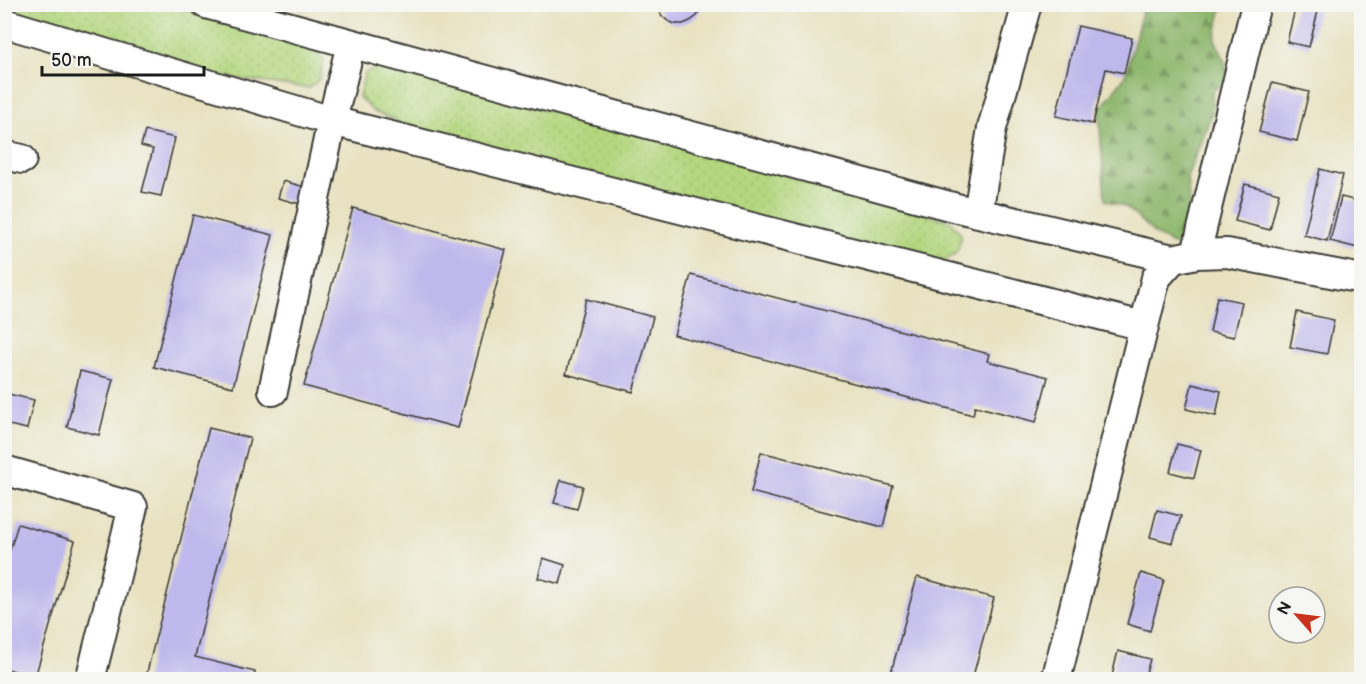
<svg xmlns="http://www.w3.org/2000/svg" width="1366" height="684" viewBox="0 0 1366 684" font-family="'Balsamiq Sans',sans-serif">
	<style>
		.grass { fill: url(#grass-dots); stroke: #687a4e; stroke-width: 1.5 }
		.forest { fill: url(#forest-firs); stroke: #566a45; stroke-width: 1.5 }
		.building { fill: #bfb8ec }
		.lines { fill: none; stroke-linecap: round; stroke-linejoin: round }
		.minor-casing { stroke: #3b3a35; stroke-width: 32 }
		.minor { stroke: #fff; stroke-width: 28 }
	</style>
	<defs>
		<pattern id="grass-dots" width="8" height="8" patternUnits="userSpaceOnUse" patternTransform="scale(1.5)"><rect width="8" height="8" fill="#b4d77f"/><path d="M2 2h.1M6 6h.1" fill="none" stroke="#9ab86d" stroke-width="1.8" stroke-linecap="round"/></pattern>
		<pattern id="forest-firs" width="22" height="20" patternUnits="userSpaceOnUse" patternTransform="scale(1.5)"><rect width="22" height="20" fill="#8fb86e"/><path d="M5 1l3.5 6h-7zM16 11l3.5 6h-7z" fill="#74955a"/></pattern>
	</defs>
	<rect width="100%" height="100%" fill="#f6f6f2"/>
	<filter id="ink" filterUnits="userSpaceOnUse"><feTurbulence type="fractalNoise" baseFrequency=".0167" numOctaves="2"/><feDisplacementMap in="SourceGraphic" scale="12" xChannelSelector="R" yChannelSelector="G"/><feConvolveMatrix kernelMatrix="1 2 1 2 8 2 1 2 1" color-interpolation-filters="sRGB"/></filter>
	<filter id="wash" filterUnits="userSpaceOnUse"><feTurbulence type="fractalNoise" baseFrequency=".008" numOctaves="4" result="noise"/><feDisplacementMap in="SourceGraphic" scale="24" xChannelSelector="R" yChannelSelector="G"/><feGaussianBlur stdDeviation="1.35" result="paint"/><feColorMatrix in="noise" values="0 0 0 0 0 0 0 0 0 0 0 0 0 0 0 0 0 1.4 0 .05"/><feComposite in="paint" operator="in"/></filter>
	<g filter="url(#wash)">
		<rect width="100%" height="100%" fill="#e8e2c1"/>
		<path class="grass" d="M4 5H166L312 46 324 61 319 79 309 88 206 75 5 13Z
			M382 67 399 69 950 221 961 234C960 253 954 257 937 264L410 131 396 120 374 112 359 97 365 73Z"/>
		<path class="forest" d="M1144 5H1222L1215 40 1224 58 1229 80 1212 91V113L1187 177 1192 237 1174 245 1156 235 1126 207 1105 200 1099 111 1125 76Z"/>
		<g id="blocks">
			<path class="building" d="M657 5H702L697 16 690 21 683 24H675L668 21 662 16Z
				M1296 5 1318 11 1309 47 1287 42Z
				M1078 26 1132 38 1124 73 1106 69 1093 124 1056 116Z
				M1272 83 1309 92 1297 141 1259 132Z
				M145 131 175 138 161 196 142 192 153 149 141 146Z
				M1320 169 1343 175 1327 241 1304 235Z
				M283 181 305 187 300 204 278 198Z
				M1245 184 1279 193 1270 230 1235 221Z
				M1341 197 1362 202V249L1330 241Z
				M353 208 506 250 458 428 304 386Z
				M193 215 273 235 233 387 154 367Z
				M691 275 989 354 987 361 1048 377 1036 422 975 406 973 415 674 335Z
				M1217 297 1242 302 1234 337 1210 332Z
				M586 299 653 317 633 392 566 374Z
				M1297 312 1334 320 1327 354 1290 347Z
				M80 371 113 379 99 435 67 427Z
				M1192 384 1221 391 1216 416 1186 409Z
				M4 393 34 400 27 429 4 424Z
				M209 428 250 438 195 657 255 672 254 680H145Z
				M1177 444 1201 450 1194 478 1170 472Z
				M761 452 893 486 883 527 751 492Z
				M561 480 583 486 577 509 554 503Z
				M1157 510 1181 516 1173 543 1150 537Z
				M18 524 75 541 35 677 4 668V569Z
				M543 558 565 565 560 584 538 578Z
				M1141 573 1164 580 1150 631 1127 624Z
				M917 577 994 598 972 680H889Z
				M1118 651 1150 659 1144 680H1111Z"/>
		</g>
	</g>
	<g filter="url(#ink)">
		<use href="#blocks" fill-opacity="0" stroke="#3b3a35" stroke-width="1.5"/>
		<g class="lines">
			<defs>
				<path id="minor" d="M206 4 953 207 1173 259 1196 254 1227 253 1362 279
					M4 23 332 121 1143 326
					M4 155 22 159
					M978 213 992 128 1027 4
					M1196 254 1256 4
					M273 391 332 121 351 44
					M4 470 133 507 90 680
					M1056 680 1156 278 1173 259"/>
			</defs>
			<use href="#minor" class="minor-casing"/>
			<use href="#minor" class="minor"/>
		</g>
	</g>
	<rect width="1366" height="684" fill="none" stroke="#f6f6f2" stroke-width="24"/>
	<g transform="translate(1297 615) rotate(298)"><circle r="28" fill="#f6f6f2" stroke="#9f9f9c" stroke-width="1.5"/>
	<path d="M0-4.5L10 22L0 15L-10 22Z" fill="#c8321e"/>
	<text y="-9" font-size="16" font-weight="bold" text-anchor="middle" fill="#1c1c1c">N</text>
	</g>
	<path d="M42 66v9h162v-9" fill="none" stroke="#1c1c1c" stroke-width="3"/>
	<text x="51" y="66" font-size="18" fill="#1c1c1c" stroke="#f6f6f2" stroke-width="4.5" paint-order="stroke">50 m</text>
</svg>
